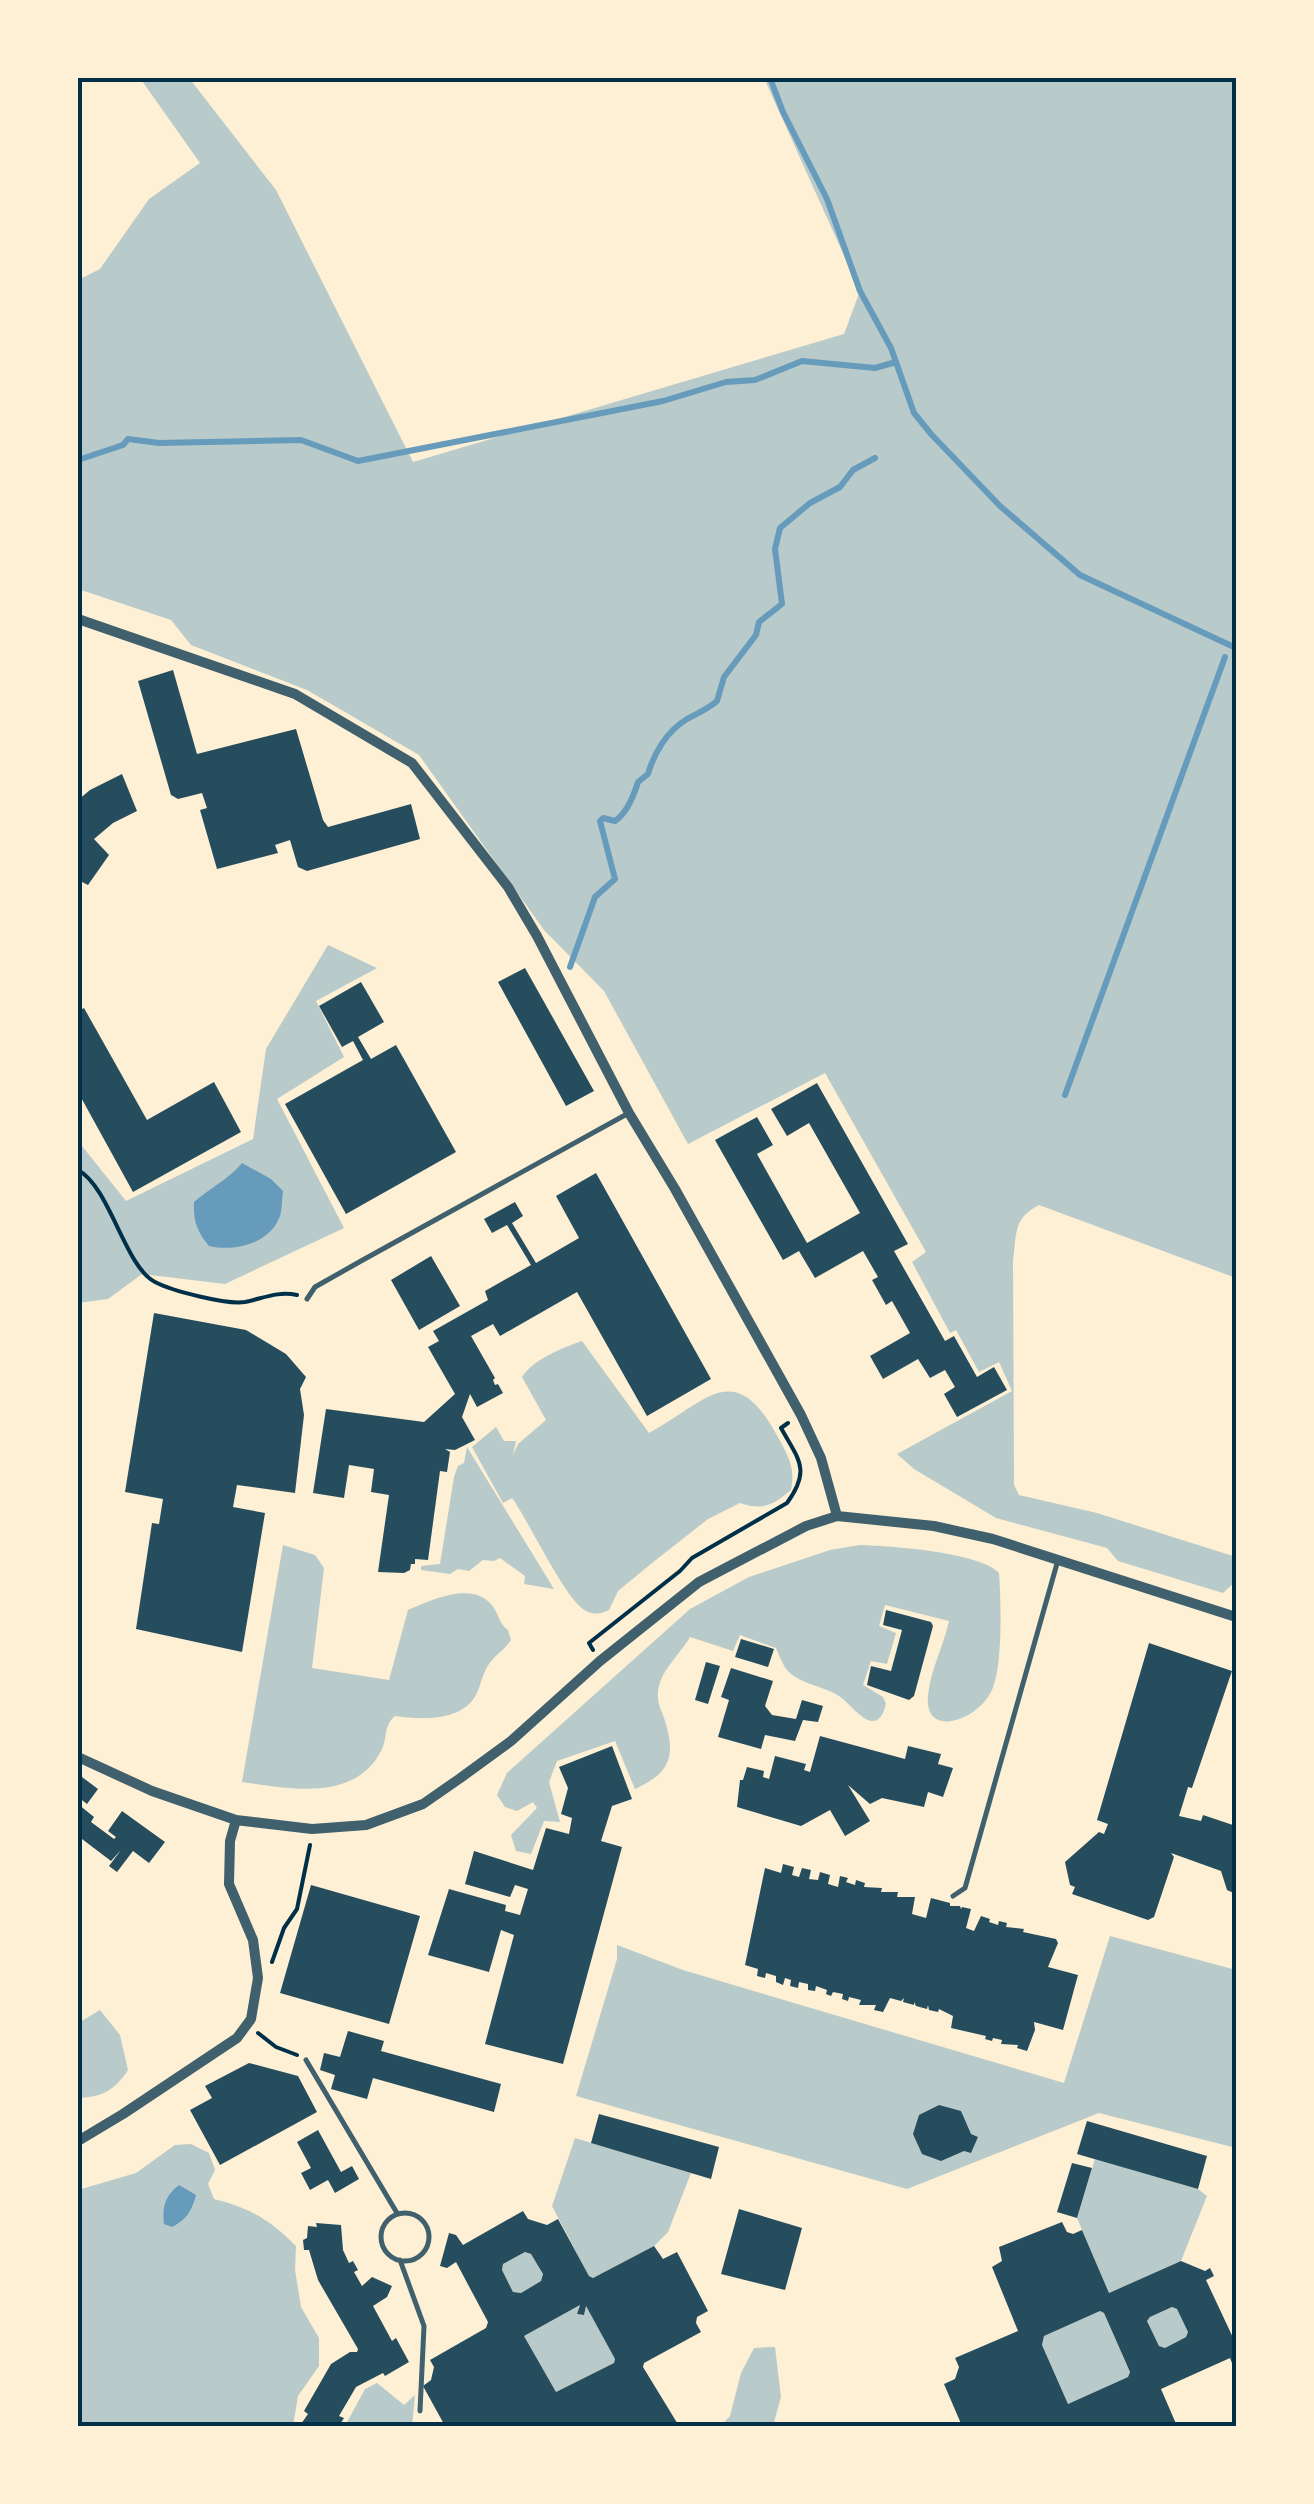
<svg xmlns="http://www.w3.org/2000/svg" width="1314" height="2504" viewBox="0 0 1314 2504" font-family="Overpass,sans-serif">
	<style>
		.green { fill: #b9caca }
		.water { fill: #669bbc }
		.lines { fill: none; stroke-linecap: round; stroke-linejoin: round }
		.stream { stroke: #669bbc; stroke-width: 6 }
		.building { fill: #264d5e; fill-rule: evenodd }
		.path { stroke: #003049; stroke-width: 4 }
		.service { stroke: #3f606c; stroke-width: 5 }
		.minor { stroke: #3f606c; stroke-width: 10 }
		.neatline { fill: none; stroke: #003049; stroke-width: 4 }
	</style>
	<rect width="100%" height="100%" fill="#fdf0d5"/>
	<path class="green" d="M140 78H189L276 190 413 462 844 334 860 291 764 78H1236V1278L1039 1205C1013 1219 1017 1232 1013 1260L1014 1485 1019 1495 1097 1513 1236 1557V1581L1223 1593 1118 1561 1107 1548 996 1518 914 1469 897 1454 1012 1391 999 1362 979 1372 956 1330 950 1333 912 1262 926 1252 825 1073 688 1144 604 991 544 930 419 755 307 690 191 645 171 620 78 589V280L100 269 149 199 200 163Z
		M328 945 377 968 316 1001 344 1057 277 1099 344 1228 225 1284 142 1274 108 1299 78 1303V1141L126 1201 253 1139 266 1049Z
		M582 1341 649 1433C704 1404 733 1357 775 1432 787 1454 796 1466 791 1490 773 1505 763 1511 740 1503L708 1519 652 1563 618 1591 609 1610C601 1614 594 1615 586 1611 565 1600 529 1521 512 1498L503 1503 472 1447 496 1427 504 1441H516L513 1455 518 1444 546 1420 522 1377C534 1359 562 1348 582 1341Z
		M467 1447 554 1589 524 1584 525 1576 500 1558 494 1561 483 1560 469 1571 458 1569 450 1574 421 1570V1566L440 1564 454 1477 458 1466 464 1463Z
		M283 1545 315 1555 324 1568 312 1668 389 1680 408 1610C430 1601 470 1581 491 1604 499 1613 498 1623 508 1630L511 1640C504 1650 495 1655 489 1664 481 1675 481 1690 472 1701 454 1722 418 1719 395 1716 383 1726 388 1738 381 1751 354 1803 288 1788 242 1782Z
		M860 1545C890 1546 980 1552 999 1573 1001 1601 1003 1665 992 1690 978 1721 924 1739 928 1696 930 1671 944 1645 949 1621L885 1605 879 1626 896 1633 887 1664 871 1661 863 1685 883 1697 886 1704C876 1743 852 1704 839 1696 824 1686 799 1684 787 1670 783 1665 779 1655 776 1648L740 1635 733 1651 690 1637C679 1656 656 1674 658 1698 658 1705 663 1714 665 1721 676 1757 670 1773 635 1789L615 1741 557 1761 549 1782 560 1822 544 1821 531 1854 516 1851 511 1835 537 1808 533 1802 517 1811 505 1807 497 1795 507 1773 690 1609 749 1577 830 1550Z
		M1110 1936 1236 1970V2148L1099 2113 907 2189 576 2096 617 1959V1945L683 1970 1064 2083Z
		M100 2010 120 2035 128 2070C114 2091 102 2097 78 2098V2019L80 2022Z
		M575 2138 691 2173 668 2232 654 2246 593 2278 589 2276 552 2206Z
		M191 2144 209 2153 215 2170 208 2184 214 2199C248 2207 272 2221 296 2246L295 2270 301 2307 319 2338V2366L298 2396 293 2426H78V2190L136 2173 175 2145Z
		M1095 2159 1198 2189 1207 2196 1181 2261 1109 2293 1077 2218Z
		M525 2252 531 2254 543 2274 541 2281 521 2293 513 2292 502 2270 503 2264Z
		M580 2305 577 2314 584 2315 586 2306 615 2359 614 2363 556 2392 524 2336Z
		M1172 2307 1177 2309 1188 2332 1186 2337 1165 2348 1159 2346 1147 2321 1150 2317Z
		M1100 2311 1104 2313 1130 2372 1128 2377 1068 2404 1042 2345 1044 2336Z
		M775 2347 781 2397 773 2426H721L730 2416 741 2373 754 2348Z
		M377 2383 404 2405 415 2395 412 2426H345L365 2389Z"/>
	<path class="water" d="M242 1163 271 1179 283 1191C282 1199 282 1210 280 1216 270 1244 234 1252 209 1246 197 1232 193 1220 194 1202 210 1188 229 1179 242 1163Z
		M179 2185 196 2195C192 2211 186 2220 172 2227L164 2224C162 2206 165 2196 179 2185Z"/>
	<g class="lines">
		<path class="stream" d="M770 78 783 112 827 199 860 291 891 348 914 413 931 434 1000 506 1080 575 1236 648
			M78 460 123 445 128 439 159 443 301 440 358 461 663 401 726 382 755 380 802 361 875 368 896 362
			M570 967 595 897 615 879 600 821 603 818 615 821C627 813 634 795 638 782L648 774C654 753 667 731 687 719 698 713 708 709 717 701L724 677 756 635 759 622 782 604 775 549 780 528 810 503 840 487 853 470 875 458
			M1065 1095 1225 657"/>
	</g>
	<path class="building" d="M173 670 197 754 296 729 323 820 328 827 411 804 420 839 307 871 298 867 290 840 275 845 278 853 217 869 200 810 207 808 202 793 178 799 171 795 138 681Z
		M122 774 137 811 113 823 94 839 109 855 88 885 78 880V800L90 790Z
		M525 968 594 1091 566 1106 498 982Z
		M361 982 384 1022 358 1037 371 1059 396 1045 456 1152 346 1214 285 1104 363 1060 353 1041 342 1047 319 1006Z
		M84 1008 147 1120 214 1082 241 1132 133 1192 78 1092V1011Z
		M817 1083 908 1244 894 1251 945 1341 954 1336 977 1377 994 1367 1007 1390 957 1417 944 1394 955 1387 945 1370 930 1378 918 1359 883 1379 870 1356 910 1333 892 1301 886 1305 872 1280 878 1277 863 1251 815 1278 799 1251 783 1260 715 1140 757 1117 773 1145 757 1154 807 1243 860 1213 809 1123 787 1136 771 1109Z
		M596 1173 711 1379 647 1416 577 1292 500 1336 493 1324 471 1336 495 1378 493 1380 495 1385 498 1384 503 1393 477 1407 470 1394 462 1417 475 1440 455 1450 445 1449 450 1452 447 1472 440 1471 428 1560 415 1559V1564H411L410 1570 404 1573 378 1572 389 1495 371 1492 374 1469 349 1465 344 1498 313 1493 326 1409 424 1422 455 1394 428 1347 439 1341 433 1331 488 1300 485 1291 531 1265 507 1225 492 1233 484 1219 515 1202 523 1216 512 1223 536 1263 579 1238 556 1196Z
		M431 1256 460 1306 419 1330 391 1280Z
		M154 1313 246 1330 286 1354 306 1377 300 1389 304 1415 295 1493 237 1485 233 1507 265 1513 242 1652 136 1629 152 1523 159 1524 163 1499 125 1492Z
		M886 1610 931 1622 933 1626 914 1696 909 1700 867 1685 871 1666 891 1671 902 1630 883 1625Z
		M741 1639 774 1649 768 1667 735 1657Z
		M1149 1643 1232 1671 1192 1788 1188 1787 1179 1816 1201 1821 1203 1815 1236 1826V1894L1227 1890 1221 1871 1171 1853 1174 1857 1154 1917 1148 1920 1072 1894 1075 1887 1070 1885 1065 1862 1099 1832 1104 1834 1108 1824 1097 1820Z
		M706 1662 720 1666 708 1704 695 1700Z
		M731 1668 773 1681 765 1706 772 1715 796 1719 802 1700 823 1706 818 1722 803 1720 795 1741 765 1735 761 1749 718 1737 729 1700 721 1697Z
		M820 1736 905 1759 908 1746 941 1754 938 1764 953 1768 943 1797 928 1792 924 1807 882 1798 870 1804 848 1785 870 1821 845 1836 830 1810 801 1826 737 1807 740 1780H743L747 1767 764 1771 763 1777 769 1779 775 1756 806 1764 804 1770 810 1772Z
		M612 1746 632 1799 612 1806 601 1841 622 1847 563 2064 485 2044 514 1935 501 1930 489 1972 428 1955 449 1889 506 1905 505 1911 520 1915 528 1889 515 1885 510 1897 465 1884 474 1851 533 1870 546 1828 569 1834 572 1818 561 1814 568 1788 559 1767Z
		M78 1774 98 1789 87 1804 78 1797Z
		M78 1804 94 1817 91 1822 114 1839 116 1837 108 1831 122 1811 165 1842 149 1863 133 1851 117 1872 109 1866 121 1850 111 1861 78 1836Z
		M783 1864 794 1867 792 1875 799 1877 802 1868 811 1870 809 1879 818 1880 820 1872 830 1875 828 1884 838 1887 840 1876 848 1878 846 1882 855 1885 856 1880 865 1883 864 1887 882 1888 881 1892H898L897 1897H915L912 1914 926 1918 931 1898 950 1903V1906H960L961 1909 962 1907 971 1909 966 1928 974 1931 981 1916 990 1919 989 1922 998 1925 999 1921 1007 1923 1006 1927 1024 1929 1023 1932 1056 1939 1058 1943 1048 1967 1078 1975 1063 2030 1034 2022 1035 2030 1027 2051 1017 2048 1018 2045 1001 2044 1002 2040 993 2038 992 2041 985 2039 986 2036 951 2028 953 2016 939 2009 938 2012 929 2010 928 2005 927 2009 916 2006 914 2002V2005L903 2002 904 1998 901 2001 890 1998 883 2012 874 2010 876 2005H859L861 2000 849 1997 848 2001 842 1999 843 1994 833 1992 831 1996 826 1994 827 1990 816 1986 815 1991 808 1990V1984L799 1982 798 1988 790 1986 791 1980 785 1978 783 1985 776 1982V1976L766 1973 765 1978 757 1976 758 1969 745 1965 765 1868 781 1873Z
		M311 1885 420 1916 389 2024 280 1993Z
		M348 2031 384 2041 381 2051 501 2084 494 2112 373 2078 367 2099 331 2089 335 2075 320 2070 324 2053 340 2057Z
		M249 2063 298 2076 317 2112 220 2165 190 2110 212 2098 205 2086Z
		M939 2105 961 2111 971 2134 978 2137 971 2153 964 2151 941 2161 922 2154 913 2134 919 2115Z
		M599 2114 719 2147 711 2179 591 2143Z
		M1087 2121 1207 2156 1198 2189 1077 2154Z
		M318 2130 341 2172 352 2166 359 2179 335 2193 328 2180 310 2190 301 2173 311 2168 297 2142Z
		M1072 2163 1092 2168 1077 2218 1057 2212Z
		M739 2209 802 2228 785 2290 721 2274Z
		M523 2211 528 2219 547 2225 558 2219 589 2276 593 2278 654 2246 663 2259 677 2252 708 2311 697 2317 696 2323 701 2332 644 2363 643 2367 679 2426H554L545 2422 537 2426H445L423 2386 431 2380 434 2367 430 2360 486 2328 488 2322 456 2262 447 2268 440 2266 449 2233 456 2235 463 2245ZM525 2252 531 2254 543 2274 541 2281 521 2293 513 2292 502 2270 503 2264ZM580 2305 577 2314 584 2315 586 2306 615 2359 614 2363 556 2392 524 2336Z
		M1062 2222 1067 2232 1073 2234 1082 2230 1109 2293 1181 2261 1205 2271 1210 2268 1214 2276 1206 2280 1236 2344V2373L1230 2358 1161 2389 1177 2426H962L944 2384 955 2379 959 2367 955 2358 1018 2331 992 2267 1002 2261 999 2247ZM1172 2307 1177 2309 1188 2332 1186 2337 1165 2348 1159 2346 1147 2321 1150 2317ZM1100 2311 1104 2313 1130 2372 1128 2377 1068 2404 1042 2345 1044 2336Z
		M316 2223 341 2225 343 2250 349 2263 353 2261 358 2270 354 2272 362 2286 372 2277 392 2286 387 2297 373 2306 392 2341 396 2338 409 2362 385 2376 383 2373 356 2387 339 2416 344 2418 339 2426 301 2424 308 2414 304 2411 331 2364 350 2352H357L358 2349 318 2280 309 2250H304L303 2240 307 2238 308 2226 317 2227Z"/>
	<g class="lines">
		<path class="path" d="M78 1170C110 1187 125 1267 155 1282 172 1291 227 1305 245 1302 264 1298 278 1291 297 1295
			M593 1650 589 1643 680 1571 692 1558 787 1503C811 1470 799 1460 781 1428L788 1423
			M272 1962 284 1928 297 1909 310 1845
			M258 2033 276 2047 297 2055"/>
		<path class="service" d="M307 1299 315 1287 361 1261 627 1114
			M953 1896 965 1888 1058 1560
			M306 2060 397 2213
			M381 2237a24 24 0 1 1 48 0a24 24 0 1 1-48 0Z
			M400 2260 424 2326 420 2411"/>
		<path class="minor" d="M78 619 295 694 412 763 508 887 537 936 629 1113 675 1189 801 1415 821 1458 837 1516
			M78 1757 152 1791 236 1820 312 1829 366 1825 423 1804 459 1779 511 1741 600 1661 699 1582 806 1526 837 1516 934 1526 993 1539 1236 1617
			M78 2141 123 2114 237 2038 251 2019 258 1978 253 1940 229 1884 230 1841 236 1820"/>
	</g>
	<rect width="1314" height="2504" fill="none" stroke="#fdf0d5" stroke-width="160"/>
	<rect x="80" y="80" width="1154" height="2344" class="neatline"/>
</svg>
